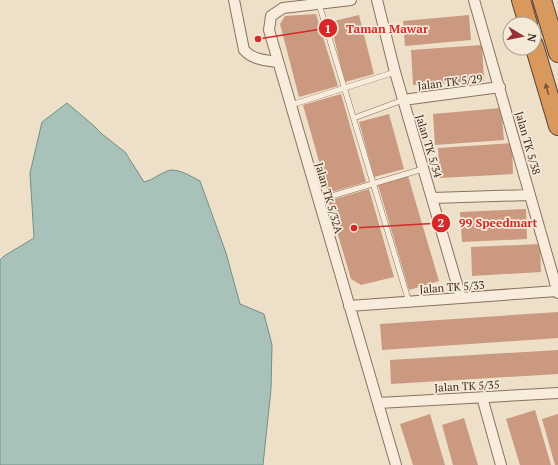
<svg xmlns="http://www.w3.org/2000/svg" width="558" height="465" viewBox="0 0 558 465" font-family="'PT Serif',serif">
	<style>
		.water { fill: #a9c2b9; stroke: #709086 }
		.building { fill: #ca9980 }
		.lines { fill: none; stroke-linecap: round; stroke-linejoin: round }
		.lane-casing { stroke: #89715e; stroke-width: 6 }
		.street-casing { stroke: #89715e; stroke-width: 12 }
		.highway-casing { stroke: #584031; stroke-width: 20 }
		.lane { stroke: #f8eddc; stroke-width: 5 }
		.street { stroke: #f8eddc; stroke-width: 10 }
		.highway { stroke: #d9995d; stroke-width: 18 }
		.oneway { fill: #7a5739 }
		.labels { text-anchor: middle; stroke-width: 3.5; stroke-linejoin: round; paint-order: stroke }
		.street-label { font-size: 11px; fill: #3a2b21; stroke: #f5ead8 }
		.leader { fill: none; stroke: #d62828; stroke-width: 1.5 }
		.callout-dot { fill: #d62828; stroke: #f5ead8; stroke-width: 1.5 }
		.mark-label { font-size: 12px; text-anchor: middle; font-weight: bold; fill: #fff }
		.callout-label { font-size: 12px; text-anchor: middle; font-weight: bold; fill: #d62828; stroke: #f5ead8; stroke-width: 3.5; stroke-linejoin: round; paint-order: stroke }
	</style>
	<rect width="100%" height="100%" fill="#eee0c8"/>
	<path class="water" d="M67 103 93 125 102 134 125 152 144 182C153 180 159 174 167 171 177 167 192 177 200 181L226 253 240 304 264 314 272 345 271 389 263 465H0V260L4 256 34 238 30 173 42 122Z"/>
	<path class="building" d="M316 14 338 86 299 97 280 24 285 16Z
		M359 15 374 74 345 82 330 22Z
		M469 15 471 40 405 46 403 21Z
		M482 45 484 81 413 85 411 50Z
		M341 94 366 182 328 193 303 105Z
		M501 108 504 140 435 145 433 114Z
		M389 114 404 169 374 177 359 122Z
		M512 143 513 174 440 178 438 148Z
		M408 176 439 281 409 290 378 185Z
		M369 189 394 277 361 285 351 279 328 201Z
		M526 209 527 239 462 242 460 212Z
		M540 244 541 272 472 276 471 247Z
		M558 312V338L382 350 380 324Z
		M558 350V374L391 384 390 360Z
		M535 410 551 465H520L506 419Z
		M430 414 445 465H413L400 424Z
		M558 414V465H555L542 419Z
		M464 418 478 465H453L442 425Z"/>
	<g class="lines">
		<defs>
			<path id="lane" d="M319 4 409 302
				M291 105 395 72
				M354 118 403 100
				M318 200 423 169"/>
			<path id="street" d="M234 0 244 50C253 60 265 60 278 62
				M351 0 283 8 271 16 269 30 396 465
				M377 0 395 72 461 298
				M474 0 558 293
				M403 100 500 87
				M432 198 530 195
				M349 306 557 291
				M482 397 501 465
				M378 403 558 393"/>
			<path id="highway" d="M521 0 528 24
				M542 0 558 53
				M534 45 558 126"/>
		</defs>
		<use href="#lane" class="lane-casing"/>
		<use href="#street" class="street-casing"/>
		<use href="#highway" class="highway-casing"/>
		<use href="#lane" class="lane"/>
		<use href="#street" class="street"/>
		<use href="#highway" class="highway"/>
	</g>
	<defs><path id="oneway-solid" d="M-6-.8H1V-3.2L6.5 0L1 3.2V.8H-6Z"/></defs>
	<use class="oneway" href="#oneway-solid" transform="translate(547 89) rotate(-106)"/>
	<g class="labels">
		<g class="street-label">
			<text transform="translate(450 82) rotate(-7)" y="4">Jalan TK 5/29</text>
			<text transform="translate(528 143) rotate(74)" y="4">Jalan TK 5/38</text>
			<text transform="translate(429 146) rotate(73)" y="4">Jalan TK 5/34</text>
			<text transform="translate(329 198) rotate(74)" y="4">Jalan TK 5/32A</text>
			<text transform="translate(452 287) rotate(-4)" y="4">Jalan TK 5/33</text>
			<text transform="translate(467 386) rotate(-3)" y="4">Jalan TK 5/35</text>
		</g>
	</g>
	<path class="leader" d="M258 39L328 28M354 228L441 223"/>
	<g class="callout-dot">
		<circle cx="258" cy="39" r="4"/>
		<circle cx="354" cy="228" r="4"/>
		<circle cx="328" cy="28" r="10"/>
		<circle cx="441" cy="223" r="10"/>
	</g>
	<g class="mark-label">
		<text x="328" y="33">1</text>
		<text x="441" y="227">2</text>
	</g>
	<g class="callout-label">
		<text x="387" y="33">Taman Mawar</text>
		<text x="498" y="227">99 Speedmart</text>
	</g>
	<g transform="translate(522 36) rotate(100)"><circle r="19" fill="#f5ead8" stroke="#aa9e8f"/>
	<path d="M0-3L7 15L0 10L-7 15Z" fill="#972f38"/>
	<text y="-6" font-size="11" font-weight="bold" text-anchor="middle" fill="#3a2b21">N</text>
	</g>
</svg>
